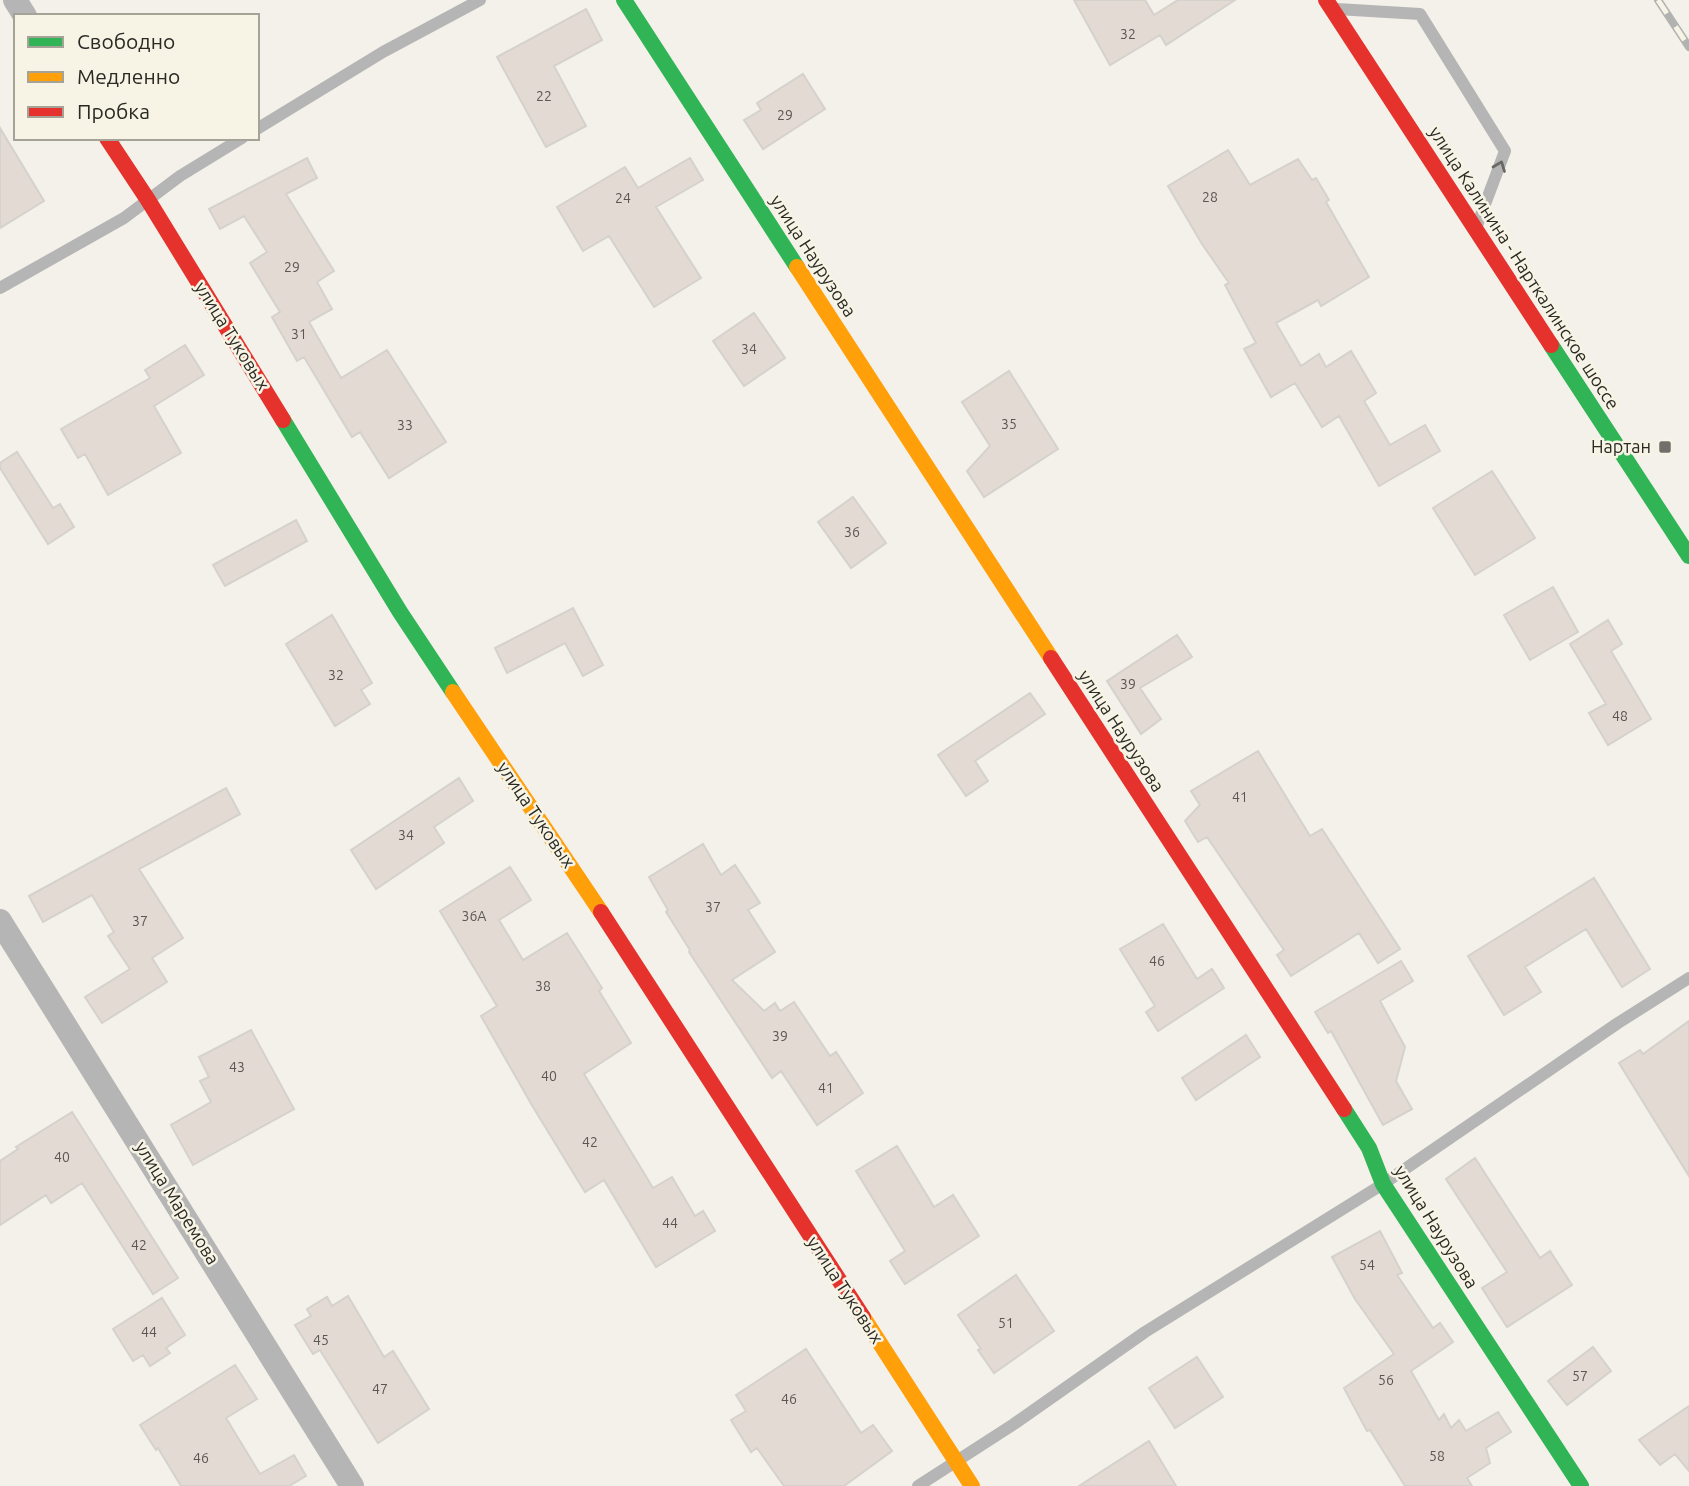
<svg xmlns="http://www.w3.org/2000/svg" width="1689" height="1486" viewBox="0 0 1689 1486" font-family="Ubuntu,sans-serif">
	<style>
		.building { fill: #e4dad4; stroke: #d5d1cc; stroke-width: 2 }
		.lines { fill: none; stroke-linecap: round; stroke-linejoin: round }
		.lane { stroke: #b5b5b5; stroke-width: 12 }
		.street { stroke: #b5b5b5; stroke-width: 24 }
		.fast { stroke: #30b455; stroke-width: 16 }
		.slow { stroke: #ff9f0a; stroke-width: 16 }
		.jam { stroke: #e5322d; stroke-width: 16 }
		.rail-casing { stroke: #b2b2b0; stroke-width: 8 }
		.rail { stroke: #f7f4e5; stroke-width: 5; stroke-dasharray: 16; stroke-linecap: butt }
		.oneway { stroke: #696865 }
		.poi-dot { fill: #706f69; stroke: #f7f4e5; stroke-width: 2.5 }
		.labels { text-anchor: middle; stroke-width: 5; stroke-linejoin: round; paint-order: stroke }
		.number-label { font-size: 14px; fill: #5a5651 }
		.street-label { font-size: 18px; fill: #2a2924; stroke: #f7f4e5 }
		.poi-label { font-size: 18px; fill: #2a2924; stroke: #f7f4e5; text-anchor: end }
	</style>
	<rect width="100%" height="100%" fill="#f3f1e9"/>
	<path class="building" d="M1074 0H1145L1154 15 1178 0H1235L1166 45 1160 35 1110 65Z
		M586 9 602 40 554 66 586 126 546 147 497 57Z
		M803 74 825 109 763 149 744 120 761 110 757 103Z
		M0 128 44 201 0 228Z
		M1228 150 1250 185 1298 159 1312 180 1316 178 1329 200 1326 202 1369 277 1321 306 1318 300 1276 323 1301 366 1319 354 1326 367 1351 351 1376 393 1364 401 1390 445 1425 425 1440 451 1379 486 1339 416 1322 427 1295 383 1271 397 1244 349 1256 343 1225 285 1229 283 1202 244 1168 186Z
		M307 158 317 178 286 194 334 271 317 282 332 309 309 322 341 378 387 350 446 442 389 478 360 432 352 437 304 357 297 361 272 317 280 312 250 263 267 252 244 216 220 229 209 209Z
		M690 158 703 180 656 207 701 278 654 307 609 236 583 251 557 207 625 167 638 188Z
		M754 313 785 358 744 386 713 341Z
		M185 345 204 375 154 406 181 453 108 495 85 454 78 458 61 429 150 378 145 370Z
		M1009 371 1058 449 984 497 967 471 990 446 962 402Z
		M17 452 53 508 60 504 74 527 48 544 0 468V463Z
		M1492 471 1535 538 1475 575 1433 508Z
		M853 497 886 543 851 568 818 522Z
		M296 520 307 541 225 586 213 565Z
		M1553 587 1578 632 1530 660 1504 615Z
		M573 608 603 665 583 676 565 643 507 673 495 648Z
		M332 615 372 683 361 690 370 704 335 726 286 644Z
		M1608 620 1622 644 1611 651 1651 719 1608 745 1589 713 1606 704 1570 644Z
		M1177 635 1192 657 1140 688 1161 719 1141 734 1107 681Z
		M1030 693 1045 714 975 761 988 781 966 796 938 755Z
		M1258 751 1310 836 1322 829 1400 949 1378 963 1359 933 1291 976 1277 955 1284 950 1207 837 1198 842 1185 821 1200 805 1191 791Z
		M459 778 473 801 434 827 444 843 376 889 351 850Z
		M226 788 240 814 139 869 183 938 152 958 167 982 102 1023 85 997 130 969 108 936 114 932 92 895 43 922 29 896Z
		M703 844 721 875 735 865 760 903 748 910 775 952 732 980 764 1011 775 1003 780 1011 794 1002 830 1056 836 1052 863 1093 817 1125 781 1071 772 1078 689 952 690 950 666 912 668 910 649 877Z
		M510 867 531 900 499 920 523 960 567 933 602 988 599 991 631 1043 584 1074 653 1188 672 1177 695 1216 703 1211 715 1231 656 1267 604 1180 585 1192 533 1107 481 1016 497 1006 440 911Z
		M1594 878 1650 969 1622 987 1586 929 1525 967 1541 992 1504 1015 1468 956Z
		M1163 924 1197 979 1212 969 1224 988 1158 1031 1146 1012 1155 1006 1120 949Z
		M1401 961 1413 981 1380 1001 1405 1047 1396 1081 1412 1109 1383 1125 1331 1031 1328 1033 1315 1012Z
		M1689 1021V1176L1619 1063 1640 1050 1643 1054Z
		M251 1030 294 1109 193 1165 171 1125 211 1102 200 1081 209 1077 199 1057Z
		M1246 1035 1260 1057 1196 1100 1182 1078Z
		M72 1112 178 1278 153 1294 82 1183 51 1203 46 1195 0 1225V1161L18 1149 16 1147Z
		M897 1146 934 1207 953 1195 979 1236 905 1284 890 1261 905 1251 856 1171Z
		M1475 1158 1540 1258 1550 1251 1572 1285 1507 1327 1482 1288 1507 1272 1446 1179Z
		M1380 1231 1402 1273 1397 1275 1433 1328 1440 1323 1453 1342 1411 1371 1439 1420 1444 1414 1451 1428 1459 1420 1466 1431 1498 1412 1511 1432 1486 1448 1490 1463 1467 1478 1472 1486H1405L1370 1430 1367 1431 1344 1388 1394 1354 1355 1299 1332 1257Z
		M1016 1275 1054 1331 994 1373 978 1350 981 1349 958 1315Z
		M348 1296 384 1357 393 1351 429 1409 378 1443 320 1350 313 1354 295 1325 311 1316 307 1309 327 1297 332 1306Z
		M162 1298 185 1335 166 1348 170 1353 150 1366 143 1355 133 1361 113 1329Z
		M1593 1347 1611 1371 1567 1405 1548 1381Z
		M806 1349 861 1433 873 1425 892 1451 844 1486H784L757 1448 751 1452 731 1420 746 1411 736 1395Z
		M1197 1357 1223 1397 1175 1428 1149 1388Z
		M235 1365 257 1399 226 1418 260 1474 294 1455 306 1476 289 1486H181L158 1448 156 1450 140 1425Z
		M1689 1406V1471L1675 1454 1660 1465 1639 1440Z
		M1149 1441 1176 1486H1079Z"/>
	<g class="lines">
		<path class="lane" d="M1337 9 1420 14 1505 151 1478 223
			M257 129 383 52 480 0
			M0 288 124 218 180 176 242 138
			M918 1486 1014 1424 1145 1332 1383 1184 1618 1023 1689 978"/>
		<path class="street" d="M15 0 25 16
			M0 921 352 1486"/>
		<path class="fast" d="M624 0 797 267
			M1551 345 1689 556
			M283 420 400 612 453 692
			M1344 1109 1369 1148 1383 1184 1581 1486"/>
		<path class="slow" d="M797 267 1051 658
			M453 692 601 912
			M863 1317 972 1486"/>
		<path class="jam" d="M1326 0 1551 345
			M107 138 148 200 283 420
			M1051 658 1344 1109
			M601 912 863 1317"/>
		<defs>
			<path id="rail" d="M1658 0 1689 47"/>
		</defs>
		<use href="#rail" class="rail-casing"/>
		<use href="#rail" class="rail"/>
	</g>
	<defs><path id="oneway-chevron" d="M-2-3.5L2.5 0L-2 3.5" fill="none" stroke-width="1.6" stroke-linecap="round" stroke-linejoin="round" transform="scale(1.75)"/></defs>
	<use class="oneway" href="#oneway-chevron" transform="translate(1500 166) rotate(-69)"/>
	<rect class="poi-dot" x="1658" y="440" width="14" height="14" rx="3.5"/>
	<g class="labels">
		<g class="number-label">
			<text x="1128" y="39">32</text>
			<text x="544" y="101">22</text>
			<text x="785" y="120">29</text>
			<text x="1210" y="202">28</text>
			<text x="623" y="203">24</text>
			<text x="292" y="272">29</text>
			<text x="299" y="339">31</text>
			<text x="749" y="354">34</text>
			<text x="1009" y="429">35</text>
			<text x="405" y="430">33</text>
			<text x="852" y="537">36</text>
			<text x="336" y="680">32</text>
			<text x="1128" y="689">39</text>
			<text x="1620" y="721">48</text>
			<text x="1240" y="802">41</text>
			<text x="406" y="840">34</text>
			<text x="713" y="912">37</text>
			<text x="474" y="921">36А</text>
			<text x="140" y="926">37</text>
			<text x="1157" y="966">46</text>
			<text x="543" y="991">38</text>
			<text x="780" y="1041">39</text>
			<text x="237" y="1072">43</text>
			<text x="549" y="1081">40</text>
			<text x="826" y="1093">41</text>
			<text x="590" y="1147">42</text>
			<text x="62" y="1162">40</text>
			<text x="670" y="1228">44</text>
			<text x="139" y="1250">42</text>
			<text x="1367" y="1270">54</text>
			<text x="1006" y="1328">51</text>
			<text x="149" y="1337">44</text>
			<text x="321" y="1345">45</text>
			<text x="1580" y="1381">57</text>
			<text x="1386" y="1385">56</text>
			<text x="380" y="1394">47</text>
			<text x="789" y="1404">46</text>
			<text x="1437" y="1461">58</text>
			<text x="201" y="1463">46</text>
		</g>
		<g class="street-label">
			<text transform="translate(813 256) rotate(57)" y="6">улица Наурузова</text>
			<text transform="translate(1524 268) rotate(57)" y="6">улица Калинина - Нарткалинское шоссе</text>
			<text transform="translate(232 336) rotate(58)" y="6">улица Туковых</text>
			<text transform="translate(1121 731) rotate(57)" y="6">улица Наурузова</text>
			<text transform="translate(536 815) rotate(56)" y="6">улица Туковых</text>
			<text transform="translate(177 1203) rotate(58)" y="6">улица Маремова</text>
			<text transform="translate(1436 1227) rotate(58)" y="6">улица Наурузова</text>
			<text transform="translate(845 1290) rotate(57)" y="6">улица Туковых</text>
		</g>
		<g class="poi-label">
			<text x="1651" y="453">Нартан</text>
		</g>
	</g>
	<rect x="14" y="14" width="245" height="126" fill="#f7f4e5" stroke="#a5a398" stroke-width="2"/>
	<rect x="28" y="37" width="35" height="10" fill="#30b455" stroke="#a5a398" stroke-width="2"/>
	<text x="77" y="49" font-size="21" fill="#2a2924">Свободно</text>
	<rect x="28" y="72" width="35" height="10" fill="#ff9f0a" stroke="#a5a398" stroke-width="2"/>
	<text x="77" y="84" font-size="21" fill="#2a2924">Медленно</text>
	<rect x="28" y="107" width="35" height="10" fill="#e5322d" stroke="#a5a398" stroke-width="2"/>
	<text x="77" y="119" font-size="21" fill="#2a2924">Пробка</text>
</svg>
